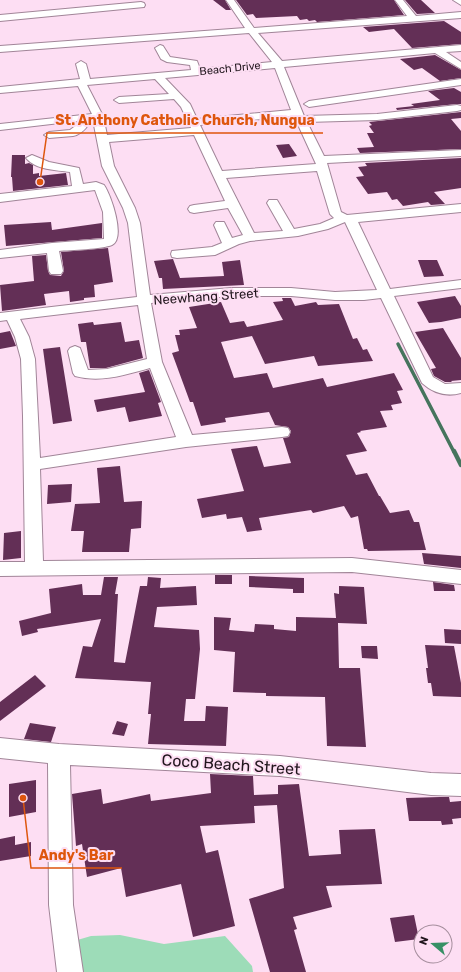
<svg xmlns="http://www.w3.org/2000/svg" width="461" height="972" viewBox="0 0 461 972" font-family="Rubik,sans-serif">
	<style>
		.green { fill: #9ddcb8 }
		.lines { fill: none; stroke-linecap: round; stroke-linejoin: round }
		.stream-far1 { stroke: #46745d; stroke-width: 3.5 }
		.stream { stroke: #46745d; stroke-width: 4.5 }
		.building { fill: #632f56 }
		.minor-casing { stroke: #a18598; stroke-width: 2 }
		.minor { fill: #fff; fill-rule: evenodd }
		.labels { text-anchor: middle; stroke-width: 4; stroke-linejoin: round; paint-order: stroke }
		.far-street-label { font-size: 11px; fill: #21161d; stroke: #fddef3 }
		.street-label { font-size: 13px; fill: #21161d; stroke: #fddef3 }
		.near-street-label { font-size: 16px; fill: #21161d; stroke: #fddef3 }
		.leader { fill: none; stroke: #de560d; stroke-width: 1.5 }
		.callout-dot { fill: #de560d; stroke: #fddef3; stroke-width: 1.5 }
		.callout-label { font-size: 14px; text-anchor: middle; font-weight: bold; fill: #de560d; stroke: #fddef3; stroke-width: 4; stroke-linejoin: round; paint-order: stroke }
	</style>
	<rect width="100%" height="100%" fill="#fddef3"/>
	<path class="green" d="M120 935 164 944 225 936 252 966 253 972H59L57 946 91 936Z"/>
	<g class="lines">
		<path class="stream-far1" d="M398 344 454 452"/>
		<path class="stream" d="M454 451 461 465"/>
	</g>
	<path class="building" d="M213 0H225L231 10H226Z
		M236 0H394L404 15 317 22 315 20 309 21 307 19 300 20 297 16 256 18 253 14 247 15Z
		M405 0H421L435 13 417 14Z
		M444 21 461 32V44L412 48 394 29 369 32 363 27Z
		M435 55 461 70V78L440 81 422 68 414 70 400 59Z
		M454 88 461 92V104H457L397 110 396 108 414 106 411 104 440 100 428 91Z
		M461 112V118L451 119 461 131V149L360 153 357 148 374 147 367 133H374L369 126 372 125 369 122Z
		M289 144 297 156 283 158 276 145Z
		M12 155H25V164L29 163 33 165V174L39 173V176L66 173 68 185 13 191 12 177H11Z
		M461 158V188L434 192 445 204 431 205 428 202 403 206 397 199 392 200 387 192 368 194 356 177 364 176 358 167 367 166 365 163Z
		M51 222 52 230 102 223V238L6 246 4 225Z
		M108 248 113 282 94 285 95 297 84 298V300L70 302 69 291 44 294 46 305 2 311 0 285 34 281 32 256 46 255 48 271 50 275 61 276 64 271 61 252Z
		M173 259 180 278 224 276 222 262 240 260 244 285 163 289 162 278H159L154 261Z
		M418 260H437L444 276 424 277Z
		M455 296 461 306V318L441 322 429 323 417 302Z
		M282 298H291L295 306 316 302 318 305 339 304 353 339 357 338 363 350 367 349 373 361 318 366 314 356 265 364 252 336 221 342 234 378 267 373 273 388 323 378 327 387 394 373 403 390 397 391 402 403 391 405 393 410 380 411 387 427 360 431 361 432 357 433 367 451 346 455 356 475 367 473 379 496H380L390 513 409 510 414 522H419L426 550 368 551 367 549H364L358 516 351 518 344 506 313 513 311 510 259 518 262 530 247 532 242 517 227 519 226 514 202 518 197 499 244 491 231 449 257 446 264 467 291 463 283 438 289 437 291 431 288 427 275 425 269 412 225 418 226 422 201 426 193 402H190L172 353 179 351 175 335H180L179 330 197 328 189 307 221 302 230 323 244 321 247 327 283 320 273 302 283 301Z
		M93 322 94 325 121 322 125 342 139 340 143 358 106 368H90L86 342H81L78 324Z
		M443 328 461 358V380L451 381 452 382H445L434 376 431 369 436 368 415 332Z
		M10 331 16 346 0 349V333Z
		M60 347 72 421 53 424 43 349Z
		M149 370 161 402 158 403 162 416 129 422 125 407 97 412 94 400 145 392 139 373Z
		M120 466 124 502 142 501 141 528 131 529 129 552H82L84 531H71L75 504 100 503 97 468Z
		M72 484 71 502 47 504 48 485Z
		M21 531V558L3 560 4 533Z
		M422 553 461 556V568L424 564Z
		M215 575H232V584H215Z
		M249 576 304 578V593H293V589L249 587Z
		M104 577H118L115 594H118L114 662 125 663 140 586H147L148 577 161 578 160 588 196 586 197 605 157 607 154 627 199 630 200 649 195 699H186L184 721H205L206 706 228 707 226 746 148 744 151 714H148L151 682 75 678 83 646 92 647 101 619 37 629 38 632 22 636 19 621 51 613 49 589 82 584 83 595H101Z
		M433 582 454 585 455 591H434Z
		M339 586 364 587 367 624 338 623 339 668H360L366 747 327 746 325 697 266 696V693L233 692 235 652 214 650V617L231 618 229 630 254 632 255 624 274 625V629L296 631V617L336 618 334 593 339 594Z
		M444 629 461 630V644L445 643Z
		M425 645 454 646 461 683V697L433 696 431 683H428L426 668H428Z
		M361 646H377L378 659 362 658Z
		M35 675 46 686 0 721V702Z
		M117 721 128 724 124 736 112 734Z
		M30 723 56 727 51 742 24 739Z
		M210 774 253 776 254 795 278 794V785L299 784 309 856 341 854 339 830 375 829 382 884 326 886 332 907 293 917 297 929 294 930 306 972H270L249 899 284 888 277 805 254 806 255 823 200 826 206 853 218 850 235 926 193 937 181 884 126 897 121 868 87 877 82 844 76 846 72 794 101 789 103 804 150 794 151 801 211 793Z
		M36 780V812L9 817V784Z
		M440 797H449L450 802 461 801V818L452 819 453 824 442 825 441 821H409L406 798Z
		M15 836V845L31 842V856L0 861V839Z
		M414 915 419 939 395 942 390 918Z"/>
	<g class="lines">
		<defs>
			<path id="minor" d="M226 0H234L254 28 407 16 395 0H403L416 16 461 12V18L258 33 282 61 461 45V51L446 52 461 62V69L435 53 284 67 304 116 377 114 457 105 461 106V110L457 111 377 120 307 122 324 156 461 150V156L327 163 341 212 347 215 461 204V212L358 222 390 289 461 280V288L394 296 433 377 445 384 461 383V393C447 397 433 393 422 383L381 298 364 300H335L291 296H231L151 303 162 362 192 435 282 427 288 428 290 432 288 436 282 437 186 447 40 469 43 561 352 558 461 570V584L352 572 0 576V562H25L23 416 21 359 15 337 7 320 0 321V313L137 297 128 223 123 208 102 166 93 120H88V125C85 130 79 135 73 136L49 138 44 135 49 132 70 130 78 124 77 121 0 130V124L92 114 78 86 0 93V87L80 79 76 64 81 61 86 64 90 79 191 70 190 65 167 62 161 59 155 48 160 45 163 46 170 57 197 61 200 69 272 62 249 33 0 52V46L245 28ZM275 68 291 110 197 119 190 104 165 78ZM155 79 169 94 119 97 114 100 119 103 174 99 181 107 191 128 107 135 103 116 87 85ZM294 116 316 164 222 171 200 125ZM194 135 225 201 194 205 190 206 188 209 190 212 194 213 228 208 243 235 232 238 224 222H216L214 225 222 243 212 247 172 251 171 254 172 257 177 258 215 255 239 244 250 241 298 236 328 229 345 222 377 290 335 292 291 288H231L150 295 140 223 135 208 114 166 109 142ZM317 171 330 214 334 218 320 224 294 229 277 200H269L267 203 283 231 254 233 226 178ZM138 305 147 359 107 369 88 370 80 348 75 346 70 348 68 351 73 373 75 376C100 383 125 375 150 368L176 437 40 458 35 359 29 337 20 319Z
				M453 0H461V5Z
				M141 2 144 3 145 5 144 7 0 21V15Z
				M461 79V85L309 107 304 104 309 101Z
				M32 155 49 162 79 168 83 184 96 182 104 185C111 195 126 238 112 245 103 249 70 250 59 251L63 271 61 274H51L49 271 47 253 0 258V250L52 243 104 239 103 212 95 190 0 202V194L72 186 70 172C56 170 36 170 26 158Z
				M0 738 59 744 280 756 431 773 461 774V796L431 795 280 776 70 765 73 905 83 972H57L49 905 48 763 0 758Z"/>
		</defs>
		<use href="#minor" class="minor-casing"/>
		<use href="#minor" class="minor"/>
	</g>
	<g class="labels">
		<g class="far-street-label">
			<text transform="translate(230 68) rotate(-6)" y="4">Beach Drive</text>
		</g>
		<g class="street-label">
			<text transform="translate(206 296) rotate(-4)" y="5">Neewhang Street</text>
		</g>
		<g class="near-street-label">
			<text transform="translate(231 764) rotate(4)" y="6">Coco Beach Street</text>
		</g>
	</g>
	<path class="leader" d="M40 182L47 133H323M23 798L31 868H122"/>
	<g class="callout-dot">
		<circle cx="40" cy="182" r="4"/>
		<circle cx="23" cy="798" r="4"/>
	</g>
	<g class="callout-label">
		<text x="185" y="125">St. Anthony Catholic Church, Nungua</text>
		<text x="76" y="860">Andy's Bar</text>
	</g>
	<g transform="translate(433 944) rotate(289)"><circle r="19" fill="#fddef3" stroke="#a58e9d"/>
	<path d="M0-3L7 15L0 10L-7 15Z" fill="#379065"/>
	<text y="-6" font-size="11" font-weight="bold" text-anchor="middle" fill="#21161d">N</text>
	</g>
</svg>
